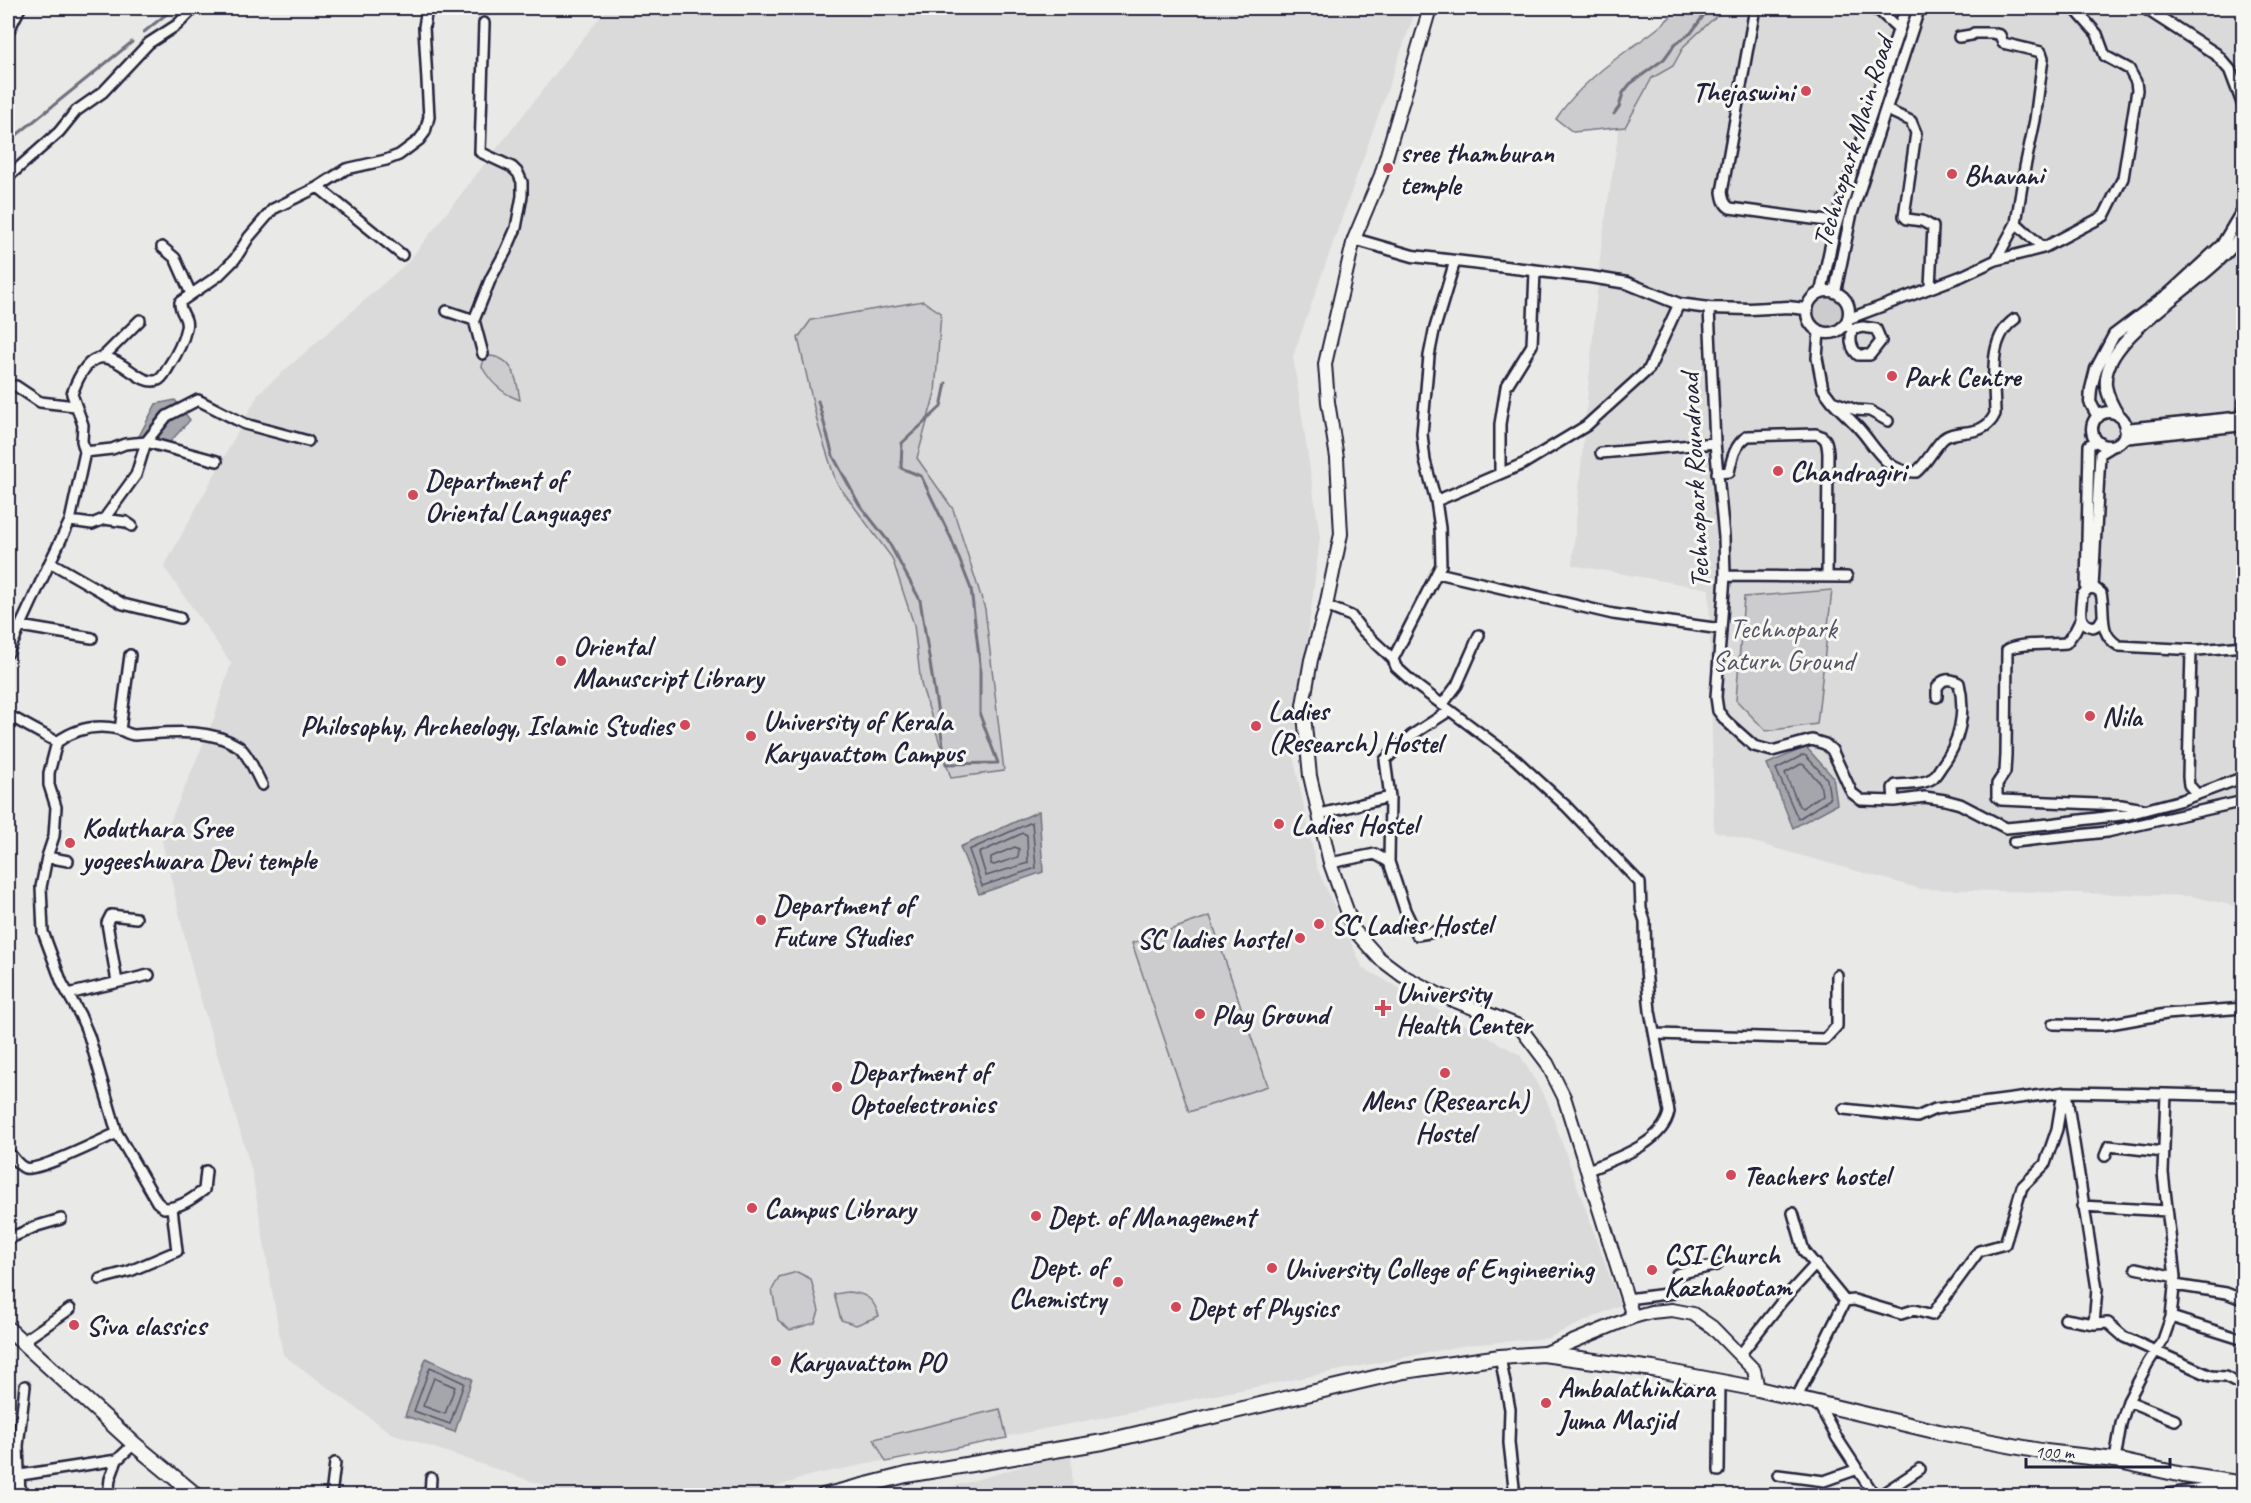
<svg xmlns="http://www.w3.org/2000/svg" width="2251" height="1503" viewBox="0 0 2251 1503" font-family="Caveat,sans-serif">
	<style>
		.built { fill: #dadada }
		.green { fill: #ccccce; stroke: #777784; stroke-width: 1.5 }
		.water { fill: #a5a5ac; stroke: #71717f; stroke-width: 1.5 }
		.lines { fill: none; stroke-linecap: round; stroke-linejoin: round }
		.shore { stroke: #565668; stroke-width: 1.5 }
		.stream { stroke: #71717f; stroke-width: 3 }
		.minor-casing { stroke: #22223b; stroke-width: 14 }
		.tertiary-casing { stroke: #22223b; stroke-width: 15 }
		.secondary-casing { stroke: #22223b; stroke-width: 16 }
		.primary-casing { stroke: #22223b; stroke-width: 18 }
		.minor { stroke: #f6f6f2; stroke-width: 9 }
		.tertiary { stroke: #f6f6f2; stroke-width: 10 }
		.secondary { stroke: #f6f6f2; stroke-width: 12 }
		.primary { stroke: #f6f6f2; stroke-width: 14 }
		.poi-dot { fill: #d1495b; stroke: #f6f6f2; stroke-width: 2 }
		.labels { text-anchor: middle; stroke-width: 6; stroke-linejoin: round; paint-order: stroke }
		.poi-label { font-size: 28px; font-weight: bold; fill: #22223b; stroke: #f6f6f2; text-anchor: start }
		.street-label { font-size: 28px; fill: #22223b; stroke: #f6f6f2 }
		.park-label { font-size: 28px; fill: #555567; stroke: #f6f6f2 }
	</style>
	<rect width="100%" height="100%" fill="#e9e9e7"/>
	<filter id="ink" filterUnits="userSpaceOnUse"><feTurbulence type="fractalNoise" baseFrequency=".0167" numOctaves="2"/><feDisplacementMap in="SourceGraphic" scale="12" xChannelSelector="R" yChannelSelector="G"/><feConvolveMatrix kernelMatrix="1 2 1 2 8 2 1 2 1" color-interpolation-filters="sRGB"/></filter>
	<g filter="url(#ink)">
		<path class="built" d="M607 8 1416 9 1293 356 1320 537 1293 755 1317 868 1363 968 1520 1055 1547 1101 1620 1305 1548 1338 1467 1345 812 1475 751 1495H572L391 1433 283 1355 252 1172 194 976 162 841 214 718 231 663 164 567 259 393 408 262Z
			M1707 8H2243V908L2191 896 1921 889 1714 831 1709 589 1572 565 1601 248 1627 76Z
			M1071 1452 1073 1495 921 1496Z"/>
		<path class="green" d="M1678 8H1725L1684 46 1673 66 1652 78 1625 127 1573 132 1556 119C1573 93 1600 70 1625 52 1644 38 1663 27 1678 8Z
			M1810 312a17 17 0 1 1 34 0a17 17 0 1 1-34 0Z
			M923 301 941 313 935 393 917 458 953 509 985 609 1004 771 951 778 921 684 914 625 892 558 836 482 818 425 798 338 811 320Z
			M490 356C514 358 517 380 520 400 502 394 491 383 482 367L484 357Z
			M1832 590 1817 724 1766 731 1736 700 1744 597Z
			M1210 916 1268 1086 1189 1112 1132 943Z
			M797 1272 811 1279 819 1311 815 1323 790 1330 778 1320 772 1290 779 1277Z
			M848 1292C866 1293 874 1299 879 1316L856 1325 841 1320 834 1294Z
			M1000 1409 1007 1438 886 1462 874 1439Z"/>
		<path class="water" d="M175 400 190 420 169 443 157 452 137 440 156 404Z
			M1806 747 1833 777 1837 804 1793 828 1767 764Z
			M1039 811 1043 872 979 894 960 847Z
			M426 1358 472 1379 455 1432 405 1416Z"/>
		<g class="lines">
			<path class="shore" d="M1803 755 1806 756 1827 779 1830 799 1798 819 1776 769Z
				M1801 764 1804 765 1820 783 1822 795 1802 808 1799 806 1785 773Z
				M1032 822 1036 868 982 886 969 850Z
				M1023 833 1027 835 1028 863 986 876 979 853Z
				M1015 847 1019 849 1018 857 994 865 991 864V857Z
				M430 1367 464 1383 450 1424 414 1411Z
				M434 1378 455 1387 445 1414 423 1406Z"/>
			<path class="stream" d="M144 32 174 8
				M1614 114 1619 107 1623 93 1630 84 1664 59 1675 44 1691 33 1709 8
				M8 142 132 42
				M818 401 833 456 859 504 888 541 920 600 946 764 998 763 980 715V664L971 589 951 538 921 476 901 468 902 443 941 407 946 383"/>
			<defs>
				<path id="minor" d="M1755 8 1722 192C1723 199 1724 204 1730 208L1835 222 1834 229
					M1863 8 1878 10 1899 29
					M8 32 20 8
					M1959 37 1971 35 1974 33H1992L2000 35 2003 43 2041 52 2043 58 2035 120 2025 167 2016 223 1996 260
					M1887 110 1911 121 1916 133 1904 216 1907 219 1922 221 1933 227 1930 287
					M8 177 59 132 76 111 103 92 149 43 177 25 194 8
					M318 187 402 255
					M2016 223 2043 248
					M162 247 175 258 191 294
					M1709 308 1715 443 1724 537 1725 576 1716 697 1718 711 1726 721 1754 746 1772 751 1812 740 1825 744 1832 750 1852 793 1861 800 1894 801 1925 797 1945 800 1960 804 2006 828 2049 824 2129 814 2182 800 2244 777
					M447 311 474 320
					M1848 319 1962 276 1996 260 2043 248 2104 216 2123 178 2137 90 2136 82 2129 69 2105 56 2097 34 2074 8
					M1845 324 1852 329C1850 340 1850 347 1858 355H1870L1881 341 1876 329 1863 327 1852 329
					M1819 332 1817 358 1823 389 1832 401 1856 410 1870 411 1888 421
					M483 354 474 320 491 278 506 251 516 228 522 196V182L518 173 512 167 480 152 484 23
					M103 357 140 320
					M16 386 40 402 75 406
					M1832 401C1841 411 1853 421 1862 432 1877 450 1888 473 1916 472 1927 463 1933 449 1943 439 1956 427 1983 440 1995 414 1995 383 1986 339 2015 319
					M2243 418 2244 401
					M85 452 112 449 125 444 146 442 217 461
					M1601 453 1715 443
					M1500 473V424L1506 387 1532 345 1535 271
					M1717 473 1729 472C1732 458 1735 444 1748 436L1816 434C1827 437 1827 443 1828 453L1827 577
					M1436 501 1523 464 1586 426 1649 369 1679 304
					M104 519 126 522 132 526
					M70 521 92 524 104 519 136 475 146 442 167 416 198 400 245 424 308 441
					M50 562 70 521 85 452 82 441 83 425 72 394C100 315 133 391 158 380 163 378 166 371 169 366 177 354 183 343 186 328 189 317 179 313 180 302L218 276 235 259 249 237 273 209 318 187 346 169 386 160 399 155 419 140 425 132 429 117 424 27 427 8
					M1438 573 1613 614 1721 629
					M1725 576 1847 577
					M2093 588 2100 454 2113 446
					M2086 589 2089 445 2097 441
					M1326 606 1351 616 1361 629 1393 659 1396 667 1416 685 1516 760 1566 806 1640 883 1641 909 1645 921 1646 970 1650 1011 1669 1112C1663 1144 1614 1159 1588 1170
					M2081 619 2075 631 2066 643C2050 645 2019 642 2007 650L2006 755 2005 772 1997 784V797L2001 800 2121 805 2143 809
					M2102 619 2099 624 2093 627C2076 624 2081 608 2082 595L2089 588 2096 589 2101 593C2106 614 2097 633 2119 646L2198 650 2244 646
					M20 626 92 638
					M2191 650 2188 777 2189 785 2196 793
					M8 653 50 562 123 604 180 618
					M1393 659 1441 565 1440 528 1436 501 1425 461 1422 434 1429 356 1434 331 1455 261
					M1442 705 1457 685 1479 635
					M8 715 57 742
					M120 730 130 655
					M1894 801 1893 788 1896 785C1907 784 1923 785 1933 778 1936 775 1939 770 1941 767 1960 743 1966 712 1959 683 1950 678 1942 678 1937 688V697
					M1320 814 1390 797
					M2014 842 2107 832 2244 801
					M47 857 68 861
					M1389 862 1390 797 1385 760 1412 735 1449 711
					M1330 863 1375 854 1389 862 1405 910 1417 935 1452 929
					M117 982 107 923 111 915 136 918
					M68 994 149 975
					M2053 1024 2104 1025 2166 1014 2244 1008
					M1656 1034 1825 1039 1837 1026V975
					M2066 1092 2097 1289 2094 1324
					M1844 1109 1917 1117 1935 1109 2066 1092 2166 1094
					M117 1133 157 1202 164 1208C180 1208 192 1199 204 1190L206 1171
					M2105 1156 2109 1146 2164 1152
					M8 1157 11 1155C15 1160 19 1166 25 1168 37 1172 102 1140 117 1133L89 1036 80 1015 62 983 43 932 41 887 47 857 54 836 56 807 49 785V773L57 742C75 729 96 724 118 729 124 731 128 735 135 735 169 733 207 727 238 746 248 753 256 774 262 785
					M2083 1206 2167 1211
					M1793 1213 1804 1251 1845 1301
					M8 1239 37 1226 61 1219
					M2136 1268 2175 1277
					M100 1279 130 1271 177 1251 172 1208
					M2175 1285 2226 1293 2244 1300
					M1627 1299 1674 1293 1677 1274 1717 1265
					M2171 1317 2244 1340
					M2065 1319 2094 1324 2108 1323 2124 1337 2211 1376 2225 1377 2237 1383
					M22 1342 70 1309
					M1740 1355 1783 1300 1816 1264
					M1500 1357 1510 1409 1509 1443 1515 1496
					M1796 1399 1845 1301 1854 1300 1901 1314 1914 1310 1932 1315 1979 1251 2005 1244 2022 1187 2045 1164 2057 1129 2062 1098 2066 1092
					M2128 1401 2175 1420
					M1818 1403 1837 1438 1875 1496
					M2115 1460 2121 1424 2128 1401 2148 1363 2163 1340 2171 1317 2175 1277 2163 1173 2166 1094 2244 1096
					M1719 1471 1720 1382
					M1778 1475 1824 1481 1858 1469
					M8 1477 117 1460 134 1444
					M20 1496 18 1446 25 1386
					M108 1496 110 1479 117 1460
					M331 1496 335 1463
					M430 1496 431 1478
					M1879 1496 1920 1469
					M2155 1496 2229 1485"/>
				<path id="tertiary" d="M2145 8 2216 54 2230 70 2244 107
					M1354 239 1413 256 1590 277 1627 283 1679 304 1709 308 1750 309 1788 307 1806 309
					M1807 312a21 21 0 1 1 42 0a21 21 0 1 1-42 0Z
					M1821 292 1834 231 1851 174 1906 8
					M1835 292 1851 215 1919 8
					M2092 429a17 17 0 1 1 34 0a17 17 0 1 1-34 0Z
					M2119 416C2113 407 2108 397 2106 386 2100 331 2220 280 2244 229
					M2098 417 2090 402 2091 389 2096 369 2114 335 2171 292 2222 245 2244 208
					M2125 429 2244 417
					M2123 438 2244 425"/>
				<path id="secondary" d="M1430 8 1381 175 1354 239 1325 364 1328 402 1337 458 1341 534 1326 606 1311 660 1303 705 1310 776 1330 863 1354 930 1379 958 1403 976 1440 995 1519 1026 1547 1063 1564 1097 1633 1317
					M1543 1354 1633 1317 1651 1312 1672 1310 1693 1314 1712 1327 1754 1370 1758 1389"/>
				<path id="primary" d="M8 1329 134 1444 197 1496
					M823 1496 906 1475 1103 1442 1404 1371 1500 1357 1543 1354 1653 1369 1758 1389 1939 1432 2046 1452 2115 1460 2183 1475 2244 1484"/>
			</defs>
			<use href="#minor" class="minor-casing"/>
			<use href="#tertiary" class="tertiary-casing"/>
			<use href="#secondary" class="secondary-casing"/>
			<use href="#primary" class="primary-casing"/>
			<use href="#minor" class="minor"/>
			<use href="#tertiary" class="tertiary"/>
			<use href="#secondary" class="secondary"/>
			<use href="#primary" class="primary"/>
		</g>
	</g>
	<g class="poi-dot">
		<circle cx="1806" cy="91" r="6"/>
		<circle cx="1388" cy="168" r="6"/>
		<circle cx="1952" cy="174" r="6"/>
		<circle cx="1892" cy="376" r="6"/>
		<circle cx="1778" cy="471" r="6"/>
		<circle cx="413" cy="495" r="6"/>
		<circle cx="561" cy="661" r="6"/>
		<circle cx="2090" cy="716" r="6"/>
		<circle cx="685" cy="725" r="6"/>
		<circle cx="1256" cy="726" r="6"/>
		<circle cx="751" cy="736" r="6"/>
		<circle cx="1279" cy="824" r="6"/>
		<circle cx="70" cy="843" r="6"/>
		<circle cx="761" cy="920" r="6"/>
		<circle cx="1319" cy="924" r="6"/>
		<circle cx="1300" cy="938" r="6"/>
		<path d="M1380 999h6v6h6v6h-6v6h-6v-6h-6v-6h6z"/>
		<circle cx="1200" cy="1014" r="6"/>
		<circle cx="1445" cy="1073" r="6"/>
		<circle cx="837" cy="1087" r="6"/>
		<circle cx="1731" cy="1175" r="6"/>
		<circle cx="752" cy="1208" r="6"/>
		<circle cx="1036" cy="1216" r="6"/>
		<circle cx="1272" cy="1268" r="6"/>
		<circle cx="1652" cy="1270" r="6"/>
		<circle cx="1118" cy="1282" r="6"/>
		<circle cx="1176" cy="1307" r="6"/>
		<circle cx="74" cy="1325" r="6"/>
		<circle cx="776" cy="1361" r="6"/>
		<circle cx="1546" cy="1403" r="6"/>
	</g>
	<g class="labels">
		<g class="poi-label">
			<text x="1794" y="101" text-anchor="end">Thejaswini</text>
			<text x="1400" y="162">sree thamburan<tspan x="1400" dy="32">temple</tspan></text>
			<text x="1964" y="184">Bhavani</text>
			<text x="1904" y="386">Park Centre</text>
			<text x="1790" y="481">Chandragiri</text>
			<text x="425" y="489">Department of<tspan x="425" dy="32">Oriental Languages</tspan></text>
			<text x="573" y="655">Oriental<tspan x="573" dy="32">Manuscript Library</tspan></text>
			<text x="1268" y="720">Ladies<tspan x="1268" dy="32">(Research) Hostel</tspan></text>
			<text x="2102" y="726">Nila</text>
			<text x="763" y="730">University of Kerala<tspan x="763" dy="32">Karyavattom Campus</tspan></text>
			<text x="673" y="735" text-anchor="end">Philosophy, Archeology, Islamic Studies</text>
			<text x="1291" y="834">Ladies Hostel</text>
			<text x="82" y="837">Koduthara Sree<tspan x="82" dy="32">yogeeshwara Devi temple</tspan></text>
			<text x="773" y="914">Department of<tspan x="773" dy="32">Future Studies</tspan></text>
			<text x="1331" y="934">SC Ladies Hostel</text>
			<text x="1288" y="948" text-anchor="end">SC ladies hostel</text>
			<text x="1396" y="1002">University<tspan x="1396" dy="32">Health Center</tspan></text>
			<text x="1212" y="1024">Play Ground</text>
			<text x="849" y="1081">Department of<tspan x="849" dy="32">Optoelectronics</tspan></text>
			<text x="1445" y="1110" text-anchor="middle">Mens (Research)<tspan x="1445" dy="32">Hostel</tspan></text>
			<text x="1743" y="1185">Teachers hostel</text>
			<text x="764" y="1218">Campus Library</text>
			<text x="1048" y="1226">Dept. of Management</text>
			<text x="1664" y="1264">CSI Church<tspan x="1664" dy="32">Kazhakootam</tspan></text>
			<text x="1106" y="1276" text-anchor="end">Dept. of<tspan x="1106" dy="32">Chemistry</tspan></text>
			<text x="1284" y="1278">University College of Engineering</text>
			<text x="1188" y="1317">Dept of Physics</text>
			<text x="86" y="1335">Siva classics</text>
			<text x="788" y="1371">Karyavattom PO</text>
			<text x="1558" y="1397">Ambalathinkara<tspan x="1558" dy="32">Juma Masjid</tspan></text>
		</g>
		<g class="street-label">
			<text transform="translate(1852 142) rotate(-73)" y="10">Technopark Main Road</text>
			<text transform="translate(1694 481) rotate(-93)" y="10">Technopark Roundroad</text>
		</g>
		<g class="park-label">
			<text x="1783" y="638">Technopark<tspan x="1783" dy="32">Saturn Ground</tspan></text>
		</g>
	</g>
	<rect width="2251" height="1503" fill="none" stroke="#f6f6f2" stroke-width="30"/>
	<rect x="15" y="15" width="2221" height="1473" fill="none" stroke="#22223b" stroke-width="2" filter="url(#ink)"/>
	<path d="M2026 1458v9h144v-9" fill="none" stroke="#22223b" stroke-width="3"/>
	<text x="2035" y="1458" font-size="18" fill="#22223b" stroke="#f6f6f2" stroke-width="4.5" paint-order="stroke">100 m</text>
</svg>
